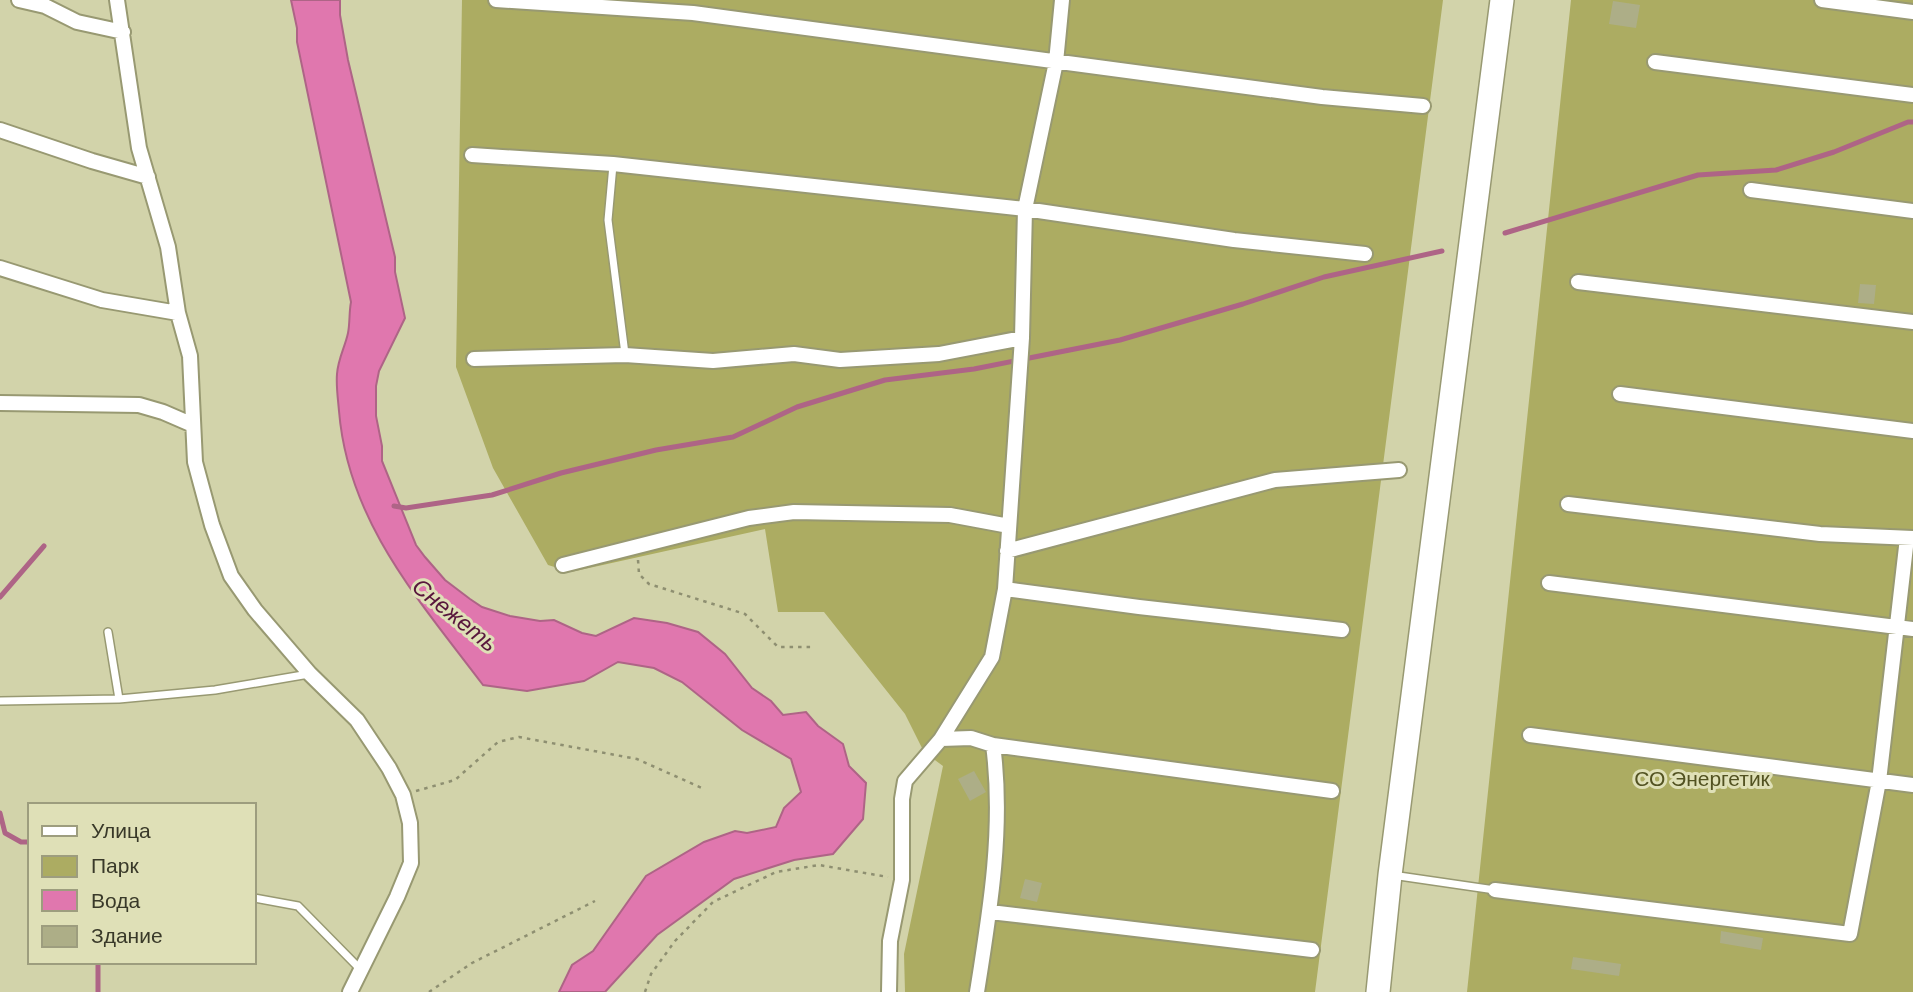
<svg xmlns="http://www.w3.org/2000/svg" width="1913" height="992" viewBox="0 0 1913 992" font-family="Arial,sans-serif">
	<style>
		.green { fill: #acac62 }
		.water { fill: #e077ae; stroke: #ae6486; stroke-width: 2 }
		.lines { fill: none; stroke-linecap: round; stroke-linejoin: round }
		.stream { stroke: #ae6486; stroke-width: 5 }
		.building { fill: #adae87 }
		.service-casing { stroke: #989972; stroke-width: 10 }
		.minor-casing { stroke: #989972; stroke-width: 18 }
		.primary-casing { stroke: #989972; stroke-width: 26 }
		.path { stroke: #8e8f71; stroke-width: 2.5; stroke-dasharray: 3.5 5; stroke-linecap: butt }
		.service { stroke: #fff; stroke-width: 7 }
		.minor { stroke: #fff; stroke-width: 14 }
		.primary { stroke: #fff; stroke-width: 23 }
		.labels { text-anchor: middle; stroke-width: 6; stroke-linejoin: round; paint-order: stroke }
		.park-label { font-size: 21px; fill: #525221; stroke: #dfe0b7 }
		.water-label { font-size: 23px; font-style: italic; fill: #58163c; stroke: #dfe0b7 }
	</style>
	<rect width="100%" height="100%" fill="#d2d3aa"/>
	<path class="green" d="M462 0H1443L1315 992H905L904 954 943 766 924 752 905 714 824 612H778L765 529 571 572 548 565 493 468 456 367Z
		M1571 0H1913V992H1467Z"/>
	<path class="water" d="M291 0H340V15L348 60 395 257V272L405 318 379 371 376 386V416L382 446V461L416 545 425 557 445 580 470 599 482 607 510 616 540 621 554 620 582 633 596 636 634 618 667 623 698 632 725 654 752 688 771 701 783 715 806 712 818 726 843 744 849 766 866 783 863 819 833 854 794 860 734 879 657 935 605 992H559L572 965 593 951 646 876 704 842 735 831 747 833 776 827 784 808 801 792 791 759 742 730 682 682 654 668 618 662 584 681 527 691 483 685C419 600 348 522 339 411 338 399 336 386 337 374 338 359 345 347 348 333 350 323 349 312 351 302L297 42V28Z"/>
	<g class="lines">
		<path class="stream" d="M1505 233 1698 175 1776 170 1834 152 1908 122H1913
			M394 506 406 508 492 495 561 473 656 450 733 437 797 407 885 380 974 369 1120 340 1243 304 1324 277 1442 251
			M0 597 44 546
			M0 813 5 833 21 842H30
			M98 962V992"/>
	</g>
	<path class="building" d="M1613 1 1640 5 1636 28 1609 24Z
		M1860 284 1876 285 1874 304 1858 303Z
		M974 771 986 792 970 801 958 779Z
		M1025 879 1042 883 1037 902 1020 898Z
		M1721 931 1763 938 1761 950 1720 943Z
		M1573 957 1621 964 1619 976 1571 969Z"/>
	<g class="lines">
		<defs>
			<path id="service" d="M613 165 608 220 625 354
				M108 632 119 699
				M0 701 119 699 215 690 309 674
				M1392 875 1495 890
				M254 898 298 906 361 970"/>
			<path id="minor" d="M19 0 45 6 77 22 123 32
				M117 0 139 148 168 247 178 313 190 356 195 462 212 525 231 576 255 610 310 674 357 720 389 768 403 795 410 823 411 863 397 897 350 992
				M496 0 693 13 1322 97 1423 106
				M1822 0 1913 12
				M1655 62 1913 95
				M0 130 92 161 148 177
				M472 155 613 164 1025 209 1234 240 1365 254
				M1751 190 1913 211
				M0 268 102 300 178 313
				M1578 282 1913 322
				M474 359 625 355 713 361 794 354 840 360 939 354 1022 338
				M1620 394 1913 431
				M0 403 139 405 163 412 193 425
				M1568 504 1820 534 1913 538
				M1007 551 1275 480 1399 470
				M563 565 749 518 794 512 950 515 1009 526
				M1549 583 1913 629
				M1005 589 1139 607 1342 630
				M1530 735 1913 785
				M941 739 992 657 1005 589 1022 338 1025 209 1056 62 1062 0
				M1495 890 1850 934 1879 781 1907 538
				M990 912 1312 950
				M889 992 890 941 902 880V799L905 781 941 739 971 738 993 745 1332 791
				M977 992C990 911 1004 826 993 745"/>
			<path id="primary" d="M1378 992 1390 875 1502 0"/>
		</defs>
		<use href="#service" class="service-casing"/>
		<use href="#minor" class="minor-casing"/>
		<use href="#primary" class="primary-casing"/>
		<path class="path" d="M638 560 639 574 649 584 745 614 778 647H812
			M416 791 455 780 498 742 519 737 637 759 704 789
			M429 992 472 963 595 901
			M645 992 651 974 675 941 713 902 776 872 819 865 888 877"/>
		<use href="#service" class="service"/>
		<use href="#minor" class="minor"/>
		<use href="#primary" class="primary"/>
	</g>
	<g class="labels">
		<g class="park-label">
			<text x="1702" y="786">СО Энергетик</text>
		</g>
		<g class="water-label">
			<text transform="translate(455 615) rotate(39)" y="8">Снежеть</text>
		</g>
	</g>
	<rect x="28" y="803" width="228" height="161" fill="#dfe0b7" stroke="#9d9d7e" stroke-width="2"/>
	<rect x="42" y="826" width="35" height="10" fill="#ffffff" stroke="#9d9d7e" stroke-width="2"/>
	<text x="91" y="838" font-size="21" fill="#393929">Улица</text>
	<rect x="42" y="856" width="35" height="21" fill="#acac62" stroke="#9d9d7e" stroke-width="2"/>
	<text x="91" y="873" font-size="21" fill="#393929">Парк</text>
	<rect x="42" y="890" width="35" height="21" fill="#e077ae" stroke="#9d9d7e" stroke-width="2"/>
	<text x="91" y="908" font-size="21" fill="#393929">Вода</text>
	<rect x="42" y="926" width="35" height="21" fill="#adae87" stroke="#9d9d7e" stroke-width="2"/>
	<text x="91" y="943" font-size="21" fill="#393929">Здание</text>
</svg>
